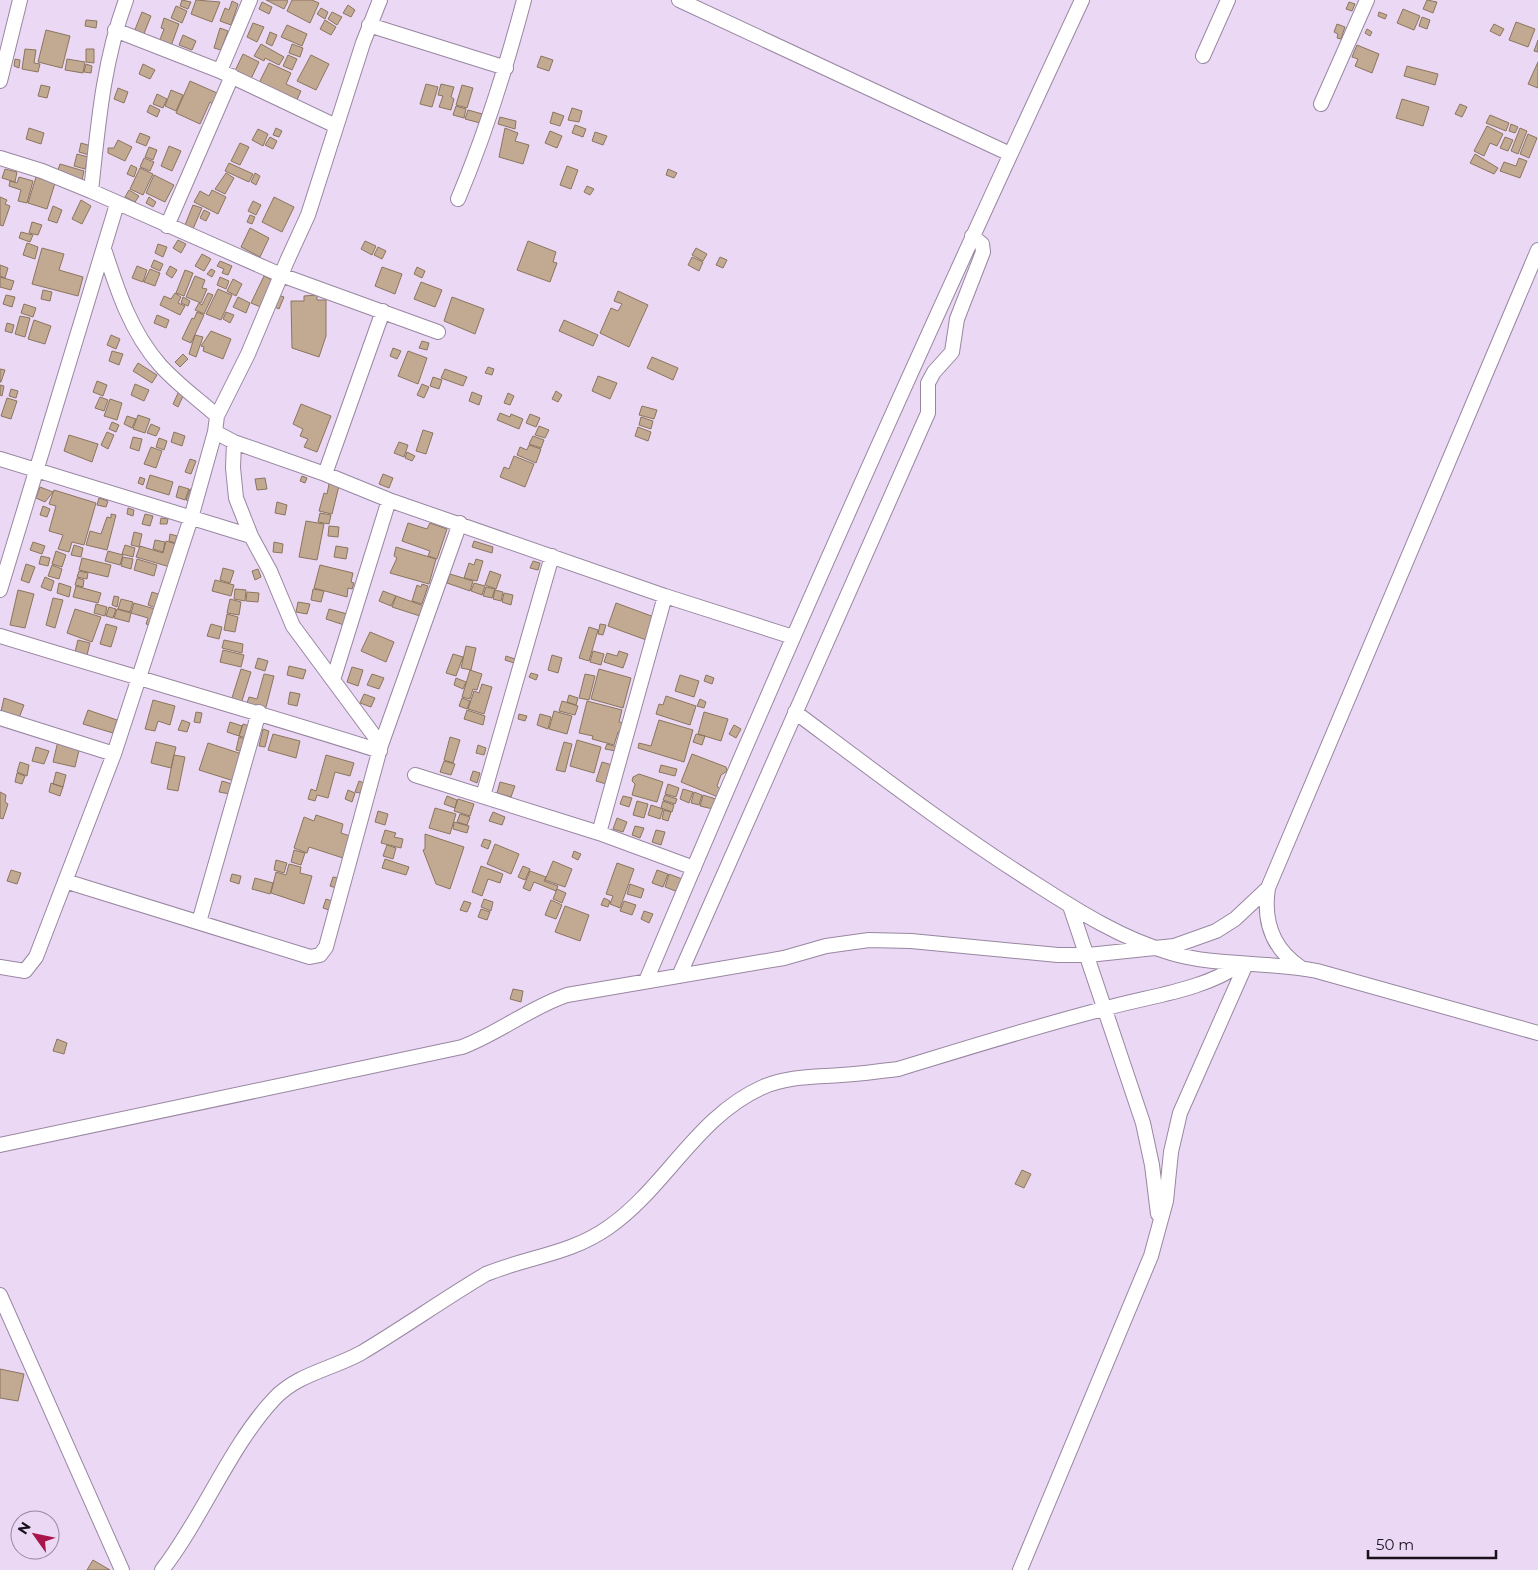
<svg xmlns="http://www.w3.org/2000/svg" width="1538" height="1570" viewBox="0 0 1538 1570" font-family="Montserrat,sans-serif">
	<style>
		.building { fill: #c2a992; stroke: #8b755e }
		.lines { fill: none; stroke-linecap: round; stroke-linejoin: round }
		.street-casing { stroke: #9887a1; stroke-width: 16 }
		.street { stroke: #fff; stroke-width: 14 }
	</style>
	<rect width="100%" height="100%" fill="#ebd8f5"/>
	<path class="building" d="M182 0 191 2 188 9 180 6Z
		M196 0 220 2 212 22 191 14Z
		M266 0H286L288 1 284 9Z
		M292 0H312L319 3 310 23 287 11Z
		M1427 0 1437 2 1433 13 1423 9Z
		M232 1 238 4 231 25 220 21 225 8 229 10Z
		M262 2 272 7 269 14 259 9Z
		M1349 2 1355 4 1352 11 1346 9Z
		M348 5 355 10 351 17 343 13Z
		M176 6 187 11 182 23 171 18Z
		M321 8 328 12 325 19 317 14Z
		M1403 9 1420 16 1414 30 1397 23Z
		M142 12 151 16 143 36 134 32Z
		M332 12 342 17 337 25 328 19Z
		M1379 12 1387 15 1385 19 1378 16Z
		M1422 17 1430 20 1427 29 1419 26Z
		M164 18 179 24 171 46 159 42 164 29 161 28Z
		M86 20 97 21 96 28 85 26Z
		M325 20 336 27 331 35 320 29Z
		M1516 22 1535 29 1528 47 1509 40Z
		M253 23 264 27 257 42 247 37Z
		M1337 24 1345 27 1341 39 1337 38 1338 34 1334 32Z
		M1494 24 1504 29 1500 36 1490 31Z
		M287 25 307 34 302 46 281 37Z
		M220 28 228 31 221 50 214 48Z
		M1367 29 1372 32 1370 36 1365 33Z
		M46 30 70 36 62 68 38 62Z
		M270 32 277 35 272 46 266 43Z
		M183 35 196 41 192 50 179 45Z
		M1538 40V52L1534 51Z
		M261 44 284 57 279 65 265 58 264 61 254 56Z
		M292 44 303 48 300 57 289 53Z
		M1357 45 1379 54 1372 73 1355 66 1358 59 1352 57Z
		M25 49 36 50 34 63 40 64 38 72 22 69Z
		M86 49H94V63L86 62Z
		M243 54 259 62 250 81 234 73Z
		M288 55 297 59 292 70 283 66Z
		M311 55 329 64 316 90 297 81Z
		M541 56 553 60 549 71 537 67Z
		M15 59 20 60 19 68 14 66Z
		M67 59 85 62 83 73 65 70Z
		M1538 62V88L1528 84Z
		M269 63 291 73 286 84 301 91 296 102 258 85Z
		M86 64 92 66 91 73 84 72Z
		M143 64 155 70 150 79 139 74Z
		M1407 66 1438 74 1435 85 1404 76Z
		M190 81 217 93 212 104 210 102 200 124 176 113Z
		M426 84 438 87 432 107 420 104Z
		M441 84 454 87 451 97 454 99 451 110 439 107 443 96 438 95Z
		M41 85 50 87 47 98 38 96Z
		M462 85 473 88 467 108 456 105Z
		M118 88 128 92 124 103 114 99Z
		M171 90 183 95 176 111 165 106Z
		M157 94 167 99 163 108 153 104Z
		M1402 99 1429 107 1423 126 1396 118Z
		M1460 104 1467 107 1462 117 1455 114Z
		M150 105 160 110 157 117 147 112Z
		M456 106 466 109 464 118 453 115Z
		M572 108 582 111 579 122 568 120Z
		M468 110 486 115 484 124 465 119Z
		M553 112 564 116 560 126 550 123Z
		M1490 115 1509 123 1506 131 1486 123Z
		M500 117 516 121 515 129 498 124Z
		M1511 124 1518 127 1515 133 1509 131Z
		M575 125 586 129 583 137 572 133Z
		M1487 126 1503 134 1497 146 1490 143 1484 156 1474 151Z
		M29 128 44 133 41 144 26 139Z
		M276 128 282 131 279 137 273 135Z
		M505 128 518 133 515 141 529 145 523 164 499 157Z
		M1520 128 1527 131 1518 154 1511 151Z
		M258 129 268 134 263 146 252 140Z
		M550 131 562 136 557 148 545 143Z
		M595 132 607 136 603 145 592 141Z
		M140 133 150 137 146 146 136 142Z
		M1528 134 1537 138 1529 158 1520 154Z
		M270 137 277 141 273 149 265 145Z
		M1505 137 1513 140 1508 151 1500 148Z
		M118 140 132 147 125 161 108 153V148H114Z
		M81 143 91 146 89 155 79 152Z
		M240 143 249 147 240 165 231 161Z
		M169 146 181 151 172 171 161 166Z
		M149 147 157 150 153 160 145 157Z
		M77 154 88 157 85 169 74 166Z
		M1475 154 1498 168 1494 174 1470 163Z
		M144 158 154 162 150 171 140 167Z
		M1519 158 1527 161 1520 178 1500 171 1504 162 1516 166Z
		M229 163 253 174 249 182 225 171Z
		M60 164 84 171 82 180 57 173Z
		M131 165 137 168 134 177 127 174Z
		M567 166 578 170 571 189 560 185Z
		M140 168 153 174 143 195 130 189Z
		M5 169 17 172 15 182 2 178Z
		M668 169 677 173 674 178 666 175Z
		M226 173 234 178 225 194 215 189Z
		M255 173 260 176 256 185 251 182Z
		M154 175 174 185 165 202 146 193Z
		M19 177 33 181 27 203 18 201 21 190 9 186 10 181 17 183Z
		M36 177 55 183 47 209 28 203Z
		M587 186 594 189 590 195 584 192Z
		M129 190 139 196 135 202 125 197Z
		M212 190 226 197 218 214 194 202 200 191 209 196Z
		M0 197 7 200 5 204 10 206 3 226 0 225Z
		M149 197 156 202 153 207 146 203Z
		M274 197 294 207 282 232 262 222Z
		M81 200 91 206 82 224 72 219Z
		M253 201 261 205 256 215 248 211Z
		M193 205 202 208 193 229 185 225Z
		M53 206 62 210 57 223 48 220Z
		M204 210 210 213 206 221 200 218Z
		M250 215 255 217 252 224 247 222Z
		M32 222 42 225 38 235 29 233Z
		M250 228 269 238 260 257 241 247Z
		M21 232 33 235 30 242 19 238Z
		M178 240 186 244 181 253 173 248Z
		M365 241 376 246 372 255 361 249Z
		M528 241 556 252 553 262 557 263 550 282 517 270Z
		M27 243 38 247 35 259 23 255Z
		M158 244 167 247 163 257 155 253Z
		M378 247 386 251 382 259 374 255Z
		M42 248 64 254 59 270 83 277 78 296 32 284Z
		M696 248 707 254 703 261 692 255Z
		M202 254 211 259 204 271 195 266Z
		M692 257 703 262 699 271 688 265Z
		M720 257 727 260 723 268 716 265Z
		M154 260 163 264 160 271 151 267Z
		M220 261 232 266 228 275 222 273 224 269 217 266Z
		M0 265 8 268 5 278 0 276Z
		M137 266 147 270 143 282 132 278Z
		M170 266 177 270 172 278 166 274Z
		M382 267 402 274 395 294 375 286Z
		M417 267 425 271 422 278 414 274Z
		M150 269 160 273 155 286 144 282Z
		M211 269 215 271 212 277 207 274Z
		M185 270 193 273 184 296 176 293Z
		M195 276 205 280 202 288 207 289 201 303 186 297Z
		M264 276 276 282 263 308 251 303Z
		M0 277 14 281 11 290 0 287Z
		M220 277 229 281 226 289 217 285Z
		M233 279 242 284 236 296 227 291Z
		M421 282 442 290 435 307 414 299Z
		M218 289 232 295 221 320 206 314Z
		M43 290 52 292 50 301 41 299Z
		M618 291 648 305 629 347 600 333 611 308 618 311 622 304 614 301Z
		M175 293 181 297 178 303 185 306 180 315 160 305 164 296 171 299Z
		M208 293 213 295 204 314 195 310 199 303 202 305Z
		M6 295 15 297 12 307 3 304Z
		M278 295 284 297 279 309 273 306Z
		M317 295V300H326V336L319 357 292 348 291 301H304V296Z
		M183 297 190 301 188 306 181 303Z
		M238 297 250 303 246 313 233 307Z
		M452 297 484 309 475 334 444 321Z
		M24 304 36 308 33 317 21 313Z
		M197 312 204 315 191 343 182 339 192 318 194 319Z
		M226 312 234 315 230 323 223 319Z
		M157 315 169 320 166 328 154 323Z
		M20 316 30 318 25 337 15 334Z
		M34 320 51 326 45 344 28 339Z
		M564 320 598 335 593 346 559 331Z
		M7 323 14 325 12 333 5 331Z
		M211 331 231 339 223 359 203 351 204 347 201 346Z
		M111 335 120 339 116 349 107 345Z
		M195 335 203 337 196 357 189 354Z
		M422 341 429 343 427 350 419 348Z
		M393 348 401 351 397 359 390 356Z
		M112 351 123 354 119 365 109 361Z
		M408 351 427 358 418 384 398 376Z
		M183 354 188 359 180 367 175 362Z
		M652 357 678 368 673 380 647 368Z
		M138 363 157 375 152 383 133 371Z
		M488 367 494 369 492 375 485 373Z
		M0 369 5 370 1 382H0Z
		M445 369 467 377 463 386 441 378Z
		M598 376 617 383 610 399 592 391Z
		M433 377 442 380 439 389 430 386Z
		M97 381 107 385 103 396 93 392Z
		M135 384 149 390 144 401 131 395Z
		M422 384 429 387 424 398 417 395Z
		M0 385 4 386 2 396 0 395Z
		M11 389 18 391 16 398 9 396Z
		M179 391 184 394 178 407 173 404Z
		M556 391 562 395 558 402 552 399Z
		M472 392 482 396 479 405 469 401Z
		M508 393 514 396 510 405 504 403Z
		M100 397 108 400 104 411 95 408Z
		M7 398 17 401 11 419 1 416Z
		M110 399 122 403 117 420 104 416Z
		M301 404 331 416 317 452 304 447 308 439 300 436 303 429 293 424Z
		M642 406 657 410 654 419 639 415Z
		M500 413 510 417 511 414 523 419 519 429 497 420Z
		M530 414 540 418 536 427 526 423Z
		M138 415 150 419 145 433 133 429Z
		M127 416 136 419 132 428 124 424Z
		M641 417 653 421 651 429 639 425Z
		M112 422 119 425 116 432 109 429Z
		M151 424 160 428 156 436 147 433Z
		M539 426 549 430 545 438 535 435Z
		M638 427 651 432 648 441 635 436Z
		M423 430 433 433 426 454 416 451Z
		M107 432 114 435 108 449 101 445Z
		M174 432 185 436 182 446 171 442Z
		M69 435 98 444 92 462 64 451Z
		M533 436 544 440 541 448 529 444Z
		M133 437 142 439 139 451 130 448Z
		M159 438 167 441 164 450 156 447Z
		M399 442 408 445 404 457 394 453Z
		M529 445 541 449 536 463 517 455 520 447 527 450Z
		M151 447 162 451 156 468 144 464Z
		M407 452 415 456 412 461 405 458Z
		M514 456 534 464 525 487 500 477 504 467 509 469Z
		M190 459 196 461 191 474 185 472Z
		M383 474 393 478 389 488 379 484Z
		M150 475 173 482 169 495 146 488Z
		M302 476 307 478 305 483 300 481Z
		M140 477 145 479 143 485 138 483Z
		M265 478 267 489 257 490 255 479Z
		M329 484 339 486 332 514 319 511 324 493 327 494Z
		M179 486 189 489 185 500 176 497Z
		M40 487 53 492 45 502 36 498Z
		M190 489 196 490 192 502 186 500Z
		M54 490 96 503 84 545 72 542 69 552 58 549 63 535 49 531 56 506 49 504Z
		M99 498 108 501 106 507 97 505Z
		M277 502 287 505 285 515 275 513Z
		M43 506 50 509 47 517 40 515Z
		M128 508 134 510 133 516 127 514Z
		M320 513 331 515 329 524 318 522Z
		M111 514 116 515 107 550 86 545 90 531 101 534 107 517 111 518Z
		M145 514 153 516 150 526 142 524Z
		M161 518 168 519 167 524H160Z
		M306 521 324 524 317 560 299 557Z
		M408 523 427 529 430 523 447 529 437 559 428 556 430 551 402 541Z
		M329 526 339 527 338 537 328 536Z
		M134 532 142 534 139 547 131 545Z
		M170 534 177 536 175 543 169 541Z
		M155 540 165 542 163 552 153 549Z
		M166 541 176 544 170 567 136 557 140 546 163 553Z
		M474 541 493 547 492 553 472 547Z
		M33 542 45 546 42 554 30 550Z
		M274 542 283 544 282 553 273 552Z
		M74 545 83 548 81 557 71 555Z
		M125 545 135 548 133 557 122 554Z
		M336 546 348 548 346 559 334 557Z
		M396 547 436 559 429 584 390 573 397 558 394 556Z
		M56 551 66 555 62 567 52 564Z
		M108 551 123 555 120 565 105 561Z
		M41 556 50 558 48 566 39 564Z
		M123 557 133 559 131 569 121 566Z
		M82 558 111 565 108 577 79 570Z
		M137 559 157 565 154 576 134 570Z
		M476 559 483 561 477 581 464 578 469 563 474 565Z
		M533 561 540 563 538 570 530 568Z
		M26 564 35 567 29 583 21 580Z
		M52 565 62 569 59 579 48 576Z
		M320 565 353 573 351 582 354 583 352 589 348 588 347 597 314 588Z
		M223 568 234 571 230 583 220 580Z
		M258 569 261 577 255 580 252 571Z
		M79 571 88 573 87 579 77 577Z
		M490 571 501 575 496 589 485 585Z
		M450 574 473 581 470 591 447 583Z
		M45 577 54 581 51 591 41 587Z
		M77 578 84 580 83 587 75 585Z
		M215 580 234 585 231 596 212 591Z
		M59 583 71 587 69 597 57 593Z
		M474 583 485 586 482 595 471 591Z
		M422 584 428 586 422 604 412 601 417 585 421 587Z
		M76 586 101 593 98 603 73 597Z
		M486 587 495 589 492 598 483 596Z
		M235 589 246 590 245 601 234 599Z
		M313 589 324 591 321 602 311 600Z
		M18 590 34 594 25 628 10 625Z
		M495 590 503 592 501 601 493 599Z
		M383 591 396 596 391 606 379 601Z
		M152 592 161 595 156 608 148 605Z
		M247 592 259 593 258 602 246 601Z
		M504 593 513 595 511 605 502 602Z
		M114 596 119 597 117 607 112 605Z
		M396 596 424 606 420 616 392 607Z
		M53 598 63 600 55 628 46 625Z
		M121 599 133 602 130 612 118 609Z
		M230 599 241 602 239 615 227 613Z
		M298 602 310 604 307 614 296 612Z
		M134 603 155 609 150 625 146 624 148 618 131 613Z
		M616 603 657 618 649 641 608 626Z
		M96 604 107 607 105 616 94 613Z
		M109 607 116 609 113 618 106 616Z
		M75 609 101 617 92 642 67 633Z
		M117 609 131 613 129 622 114 618Z
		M329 609 351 615 347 626 326 619Z
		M227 614 238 617 235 632 224 630Z
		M106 624 117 627 111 647 100 644Z
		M211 624 222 627 219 639 207 636Z
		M600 624 606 625 603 635 598 634Z
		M589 627 598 630 589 661 579 658Z
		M370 632 394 642 386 662 361 651Z
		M78 640 90 643 87 655 75 652Z
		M224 640 243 644 242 653 222 648Z
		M466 646 476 648 471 670 461 668Z
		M223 650 244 655 241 667 220 662Z
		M593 651 604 654 601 665 590 662Z
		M619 651 628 654 623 668 604 662 607 653 617 656Z
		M453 654 463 657 456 676 446 673Z
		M552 655 562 658 558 673 548 670Z
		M506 656 515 659 514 663 505 660Z
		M258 658 268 661 265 671 255 668Z
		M289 666 306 670 303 679 287 675Z
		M352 667 363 670 358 686 347 682Z
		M241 669 251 672 241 704 231 701Z
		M599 669 631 678 623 708 591 699Z
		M470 670 482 674 477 690 473 689 470 699 462 697Z
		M531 673 538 675 536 680 529 677Z
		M264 674 274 676 265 711 246 706 249 697 257 699Z
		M372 674 384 678 379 689 367 685Z
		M585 674 595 676 589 700 579 698Z
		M680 675 699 681 694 697 675 691Z
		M706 675 714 678 712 684 704 681Z
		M456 678 466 682 463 689 454 685Z
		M482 684 492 687 484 714 468 709 474 691 479 693Z
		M290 692 300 694 297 706 288 704Z
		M364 694 375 698 371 707 360 703Z
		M569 695 578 698 576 705 567 702Z
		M666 696 696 706 690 725 656 714 659 704 663 705Z
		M4 698 24 705 17 723 0 716Z
		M462 698 470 701 467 709 459 706Z
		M700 699 706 702 704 708 697 706Z
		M153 700 175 706 170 725 158 721 155 731 145 729Z
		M562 701 578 706 575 715 559 711Z
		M587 701 622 710 619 722 625 723 622 733 618 732 614 745 592 739 593 736 579 733Z
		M88 710 117 720 113 733 83 724Z
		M467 710 485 716 483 725 464 719Z
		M554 711 572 716 567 734 549 729Z
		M196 712 202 713 200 723 194 722Z
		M704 712 728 719 721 741 698 734Z
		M519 714 527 716 525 721 518 719Z
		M540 714 551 717 548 729 537 725Z
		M182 720 190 723 187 732 178 730Z
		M659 720 693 730 684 762 638 748 639 743 651 746Z
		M230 722 242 726 239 736 227 732Z
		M243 724 253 727 250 739 239 736Z
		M734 725 741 729 736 738 729 734Z
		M263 729 269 731 265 747 259 746Z
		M273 734 300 741 296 758 268 750Z
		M696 734 705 736 702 745 693 742Z
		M239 737 250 741 247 753 236 750Z
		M450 737 460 740 453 763 444 760Z
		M577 740 601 747 594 773 570 766Z
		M58 741 80 746 75 767 53 762Z
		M156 742 176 747 171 768 151 763Z
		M564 742 572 744 565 772 556 770Z
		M208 743 242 754 234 781 199 770Z
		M607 744 617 747 616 751 605 749Z
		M478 745 486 748 484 755 476 753Z
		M36 747 49 751 44 764 32 761Z
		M692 754 726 767 727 771 721 775 717 786 722 791 718 797 681 782Z
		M174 755 185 757 178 791 167 789Z
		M326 755 354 763 350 776 335 772 328 798 317 795 315 801 308 799 311 789 316 791Z
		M444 761 455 764 451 775 440 772Z
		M20 762 29 765 27 776 17 772Z
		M602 762 612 765 606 784 596 781Z
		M661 765 677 769 675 776 659 772Z
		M473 771 480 773 477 783 470 780Z
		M56 772 66 775 63 787 53 784Z
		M17 773 25 776 22 784 15 782Z
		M639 774 663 782 657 802 632 795 635 784 632 781 633 777Z
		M222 781 232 784 230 794 219 792Z
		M359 781 364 783 360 793 355 792Z
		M500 782 515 786 511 797 497 793Z
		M51 783 63 787 60 796 49 792Z
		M668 784 679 788 676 797 665 794Z
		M683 789 693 792 689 803 680 799Z
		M348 790 355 793 352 802 345 799Z
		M0 792 6 795 5 802 8 804 3 819 0 818Z
		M694 792 702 795 699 805 691 803Z
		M665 795 677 799 675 804 663 800Z
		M703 795 716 799 713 809 700 806Z
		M447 796 457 800 455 808 444 804Z
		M623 796 632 798 629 807 620 804Z
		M458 799 474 804 470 816 454 811Z
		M637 801 648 804 644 818 633 815Z
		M663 801 674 805 672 812 661 808Z
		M651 805 663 809 660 819 648 815Z
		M435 808 456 814 450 834 429 828Z
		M664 810 671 812 668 821 662 819Z
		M378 811 388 814 385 825 375 822Z
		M493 812 505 817 502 825 489 821Z
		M460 814 470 817 467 825 457 822Z
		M316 815 343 824 341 833 350 836 343 858 309 847 307 853 294 848 304 817 314 821Z
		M617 818 627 822 623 832 613 829Z
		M454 822 469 826 467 833 453 829Z
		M635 826 644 828 640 838 632 835Z
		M385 830 396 833 394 837 403 839 401 848 381 843Z
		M656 830 665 832 661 845 652 842Z
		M425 834 464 847 450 889 436 884 423 850 425 849Z
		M484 839 491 841 488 849 481 846Z
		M495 844 519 854 511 874 487 864Z
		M387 845 396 848 393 859 383 856Z
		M294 850 305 853 301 865 291 862Z
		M574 851 581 854 578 860 572 857Z
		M385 859 409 867 406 875 382 868Z
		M276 860 287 863 284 873 274 870Z
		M553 861 572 869 565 887 545 880Z
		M617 863 634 869 620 908 610 904 613 896 606 894Z
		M289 864 301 867 300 873 312 876 304 904 271 893 276 872 286 875Z
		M481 866 503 874 500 883 488 879 482 896 472 892Z
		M523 866 530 869 525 880 518 877Z
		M11 870 21 873 17 884 7 881Z
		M657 870 668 874 663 887 652 883Z
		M530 871 546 877 544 881 558 886 556 891 534 882 530 891 523 888Z
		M232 874 241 876 239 884 230 881Z
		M669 874 682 879 678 892 665 887Z
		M333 877 339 878 336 888 330 886Z
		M255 878 273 883 270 894 252 889Z
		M630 884 644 889 641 898 627 894Z
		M557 889 566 893 562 903 553 899Z
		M604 898 610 901 608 907 601 905Z
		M326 899 332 901 329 910 323 908Z
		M484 899 493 902 491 911 481 907Z
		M551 900 562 905 556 919 545 915Z
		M464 901 471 903 467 912 460 910Z
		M624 901 636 905 632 915 620 911Z
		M565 906 589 915 580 941 555 932Z
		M481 909 490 912 487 920 478 917Z
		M644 911 653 914 649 923 641 919Z
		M513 989 523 991 521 1002 510 999Z
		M57 1039 67 1043 64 1054 53 1051Z
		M1022 1170 1031 1174 1024 1188 1015 1184Z
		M0 1369 24 1374 18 1401 0 1398Z
		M93 1560 110 1570H87Z"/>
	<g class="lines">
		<defs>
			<path id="street" d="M126 0C103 62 98 126 91 191L281 275 438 332
				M679 0 1010 154
				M369 25 506 68
				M115 30 220 71 336 126
				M1203 56 1228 0
				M220 71 250 0
				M0 81 20 0
				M1321 104 1367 0
				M0 158 42 171 91 191
				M458 199C485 135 506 68 524 0
				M167 226 232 76
				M105 252C118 292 131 332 160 365 177 384 198 399 217 416
				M215 432 234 442 325 474 389 500 665 596 793 637
				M234 442 233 468 236 498 251 536 270 571 293 626 381 745
				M0 459 251 536
				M325 474 383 311
				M0 590 117 204
				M0 636C126 675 254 711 380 751
				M333 680 389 500
				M795 712C874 771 952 831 1036 884 1078 911 1122 939 1171 953 1218 967 1269 961 1317 971L1538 1033
				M0 718 114 754
				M415 775 599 833 694 868
				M483 796 552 556
				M599 833 665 596
				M65 881 310 957 320 955 326 947 381 745 460 523
				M1070 906 1143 1123 1152 1165 1158 1214
				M199 922 259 712
				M0 967 25 971 36 957 114 754 191 518 215 432 217 416 248 354 287 261 308 215 363 43 380 0
				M1300 967C1272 948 1263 921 1268 888L1538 250
				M679 976 928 413V383L934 372 952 352 957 319 983 252 982 244 972 236
				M646 981C784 651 931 324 1082 0
				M0 1145 462 1047C499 1033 529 1008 567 995L784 958 826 946 869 940 911 941 1058 955H1088L1174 946 1216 931 1235 919 1268 888
				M0 1295 122 1570
				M162 1570C203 1517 230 1446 274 1399 297 1374 332 1369 361 1353 403 1328 444 1299 486 1274 530 1256 569 1255 609 1227 666 1187 697 1116 763 1087 788 1076 815 1077 841 1075 860 1074 879 1071 898 1069 967 1048 1037 1026 1107 1008 1149 996 1205 990 1240 964
				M1020 1570 1151 1256 1166 1201 1171 1152 1180 1113 1246 964"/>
		</defs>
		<use href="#street" class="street-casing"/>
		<use href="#street" class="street"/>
	</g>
	<g transform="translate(35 1535) rotate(303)"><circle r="24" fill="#ebd8f5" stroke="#97889e"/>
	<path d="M0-4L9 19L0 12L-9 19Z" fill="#a8154b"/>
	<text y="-8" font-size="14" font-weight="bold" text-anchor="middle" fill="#18111b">N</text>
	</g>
	<path d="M1368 1550v8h128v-8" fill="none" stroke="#18111b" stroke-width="2.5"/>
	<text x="1376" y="1550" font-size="15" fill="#18111b" stroke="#ebd8f5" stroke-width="4" paint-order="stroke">50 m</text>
</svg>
